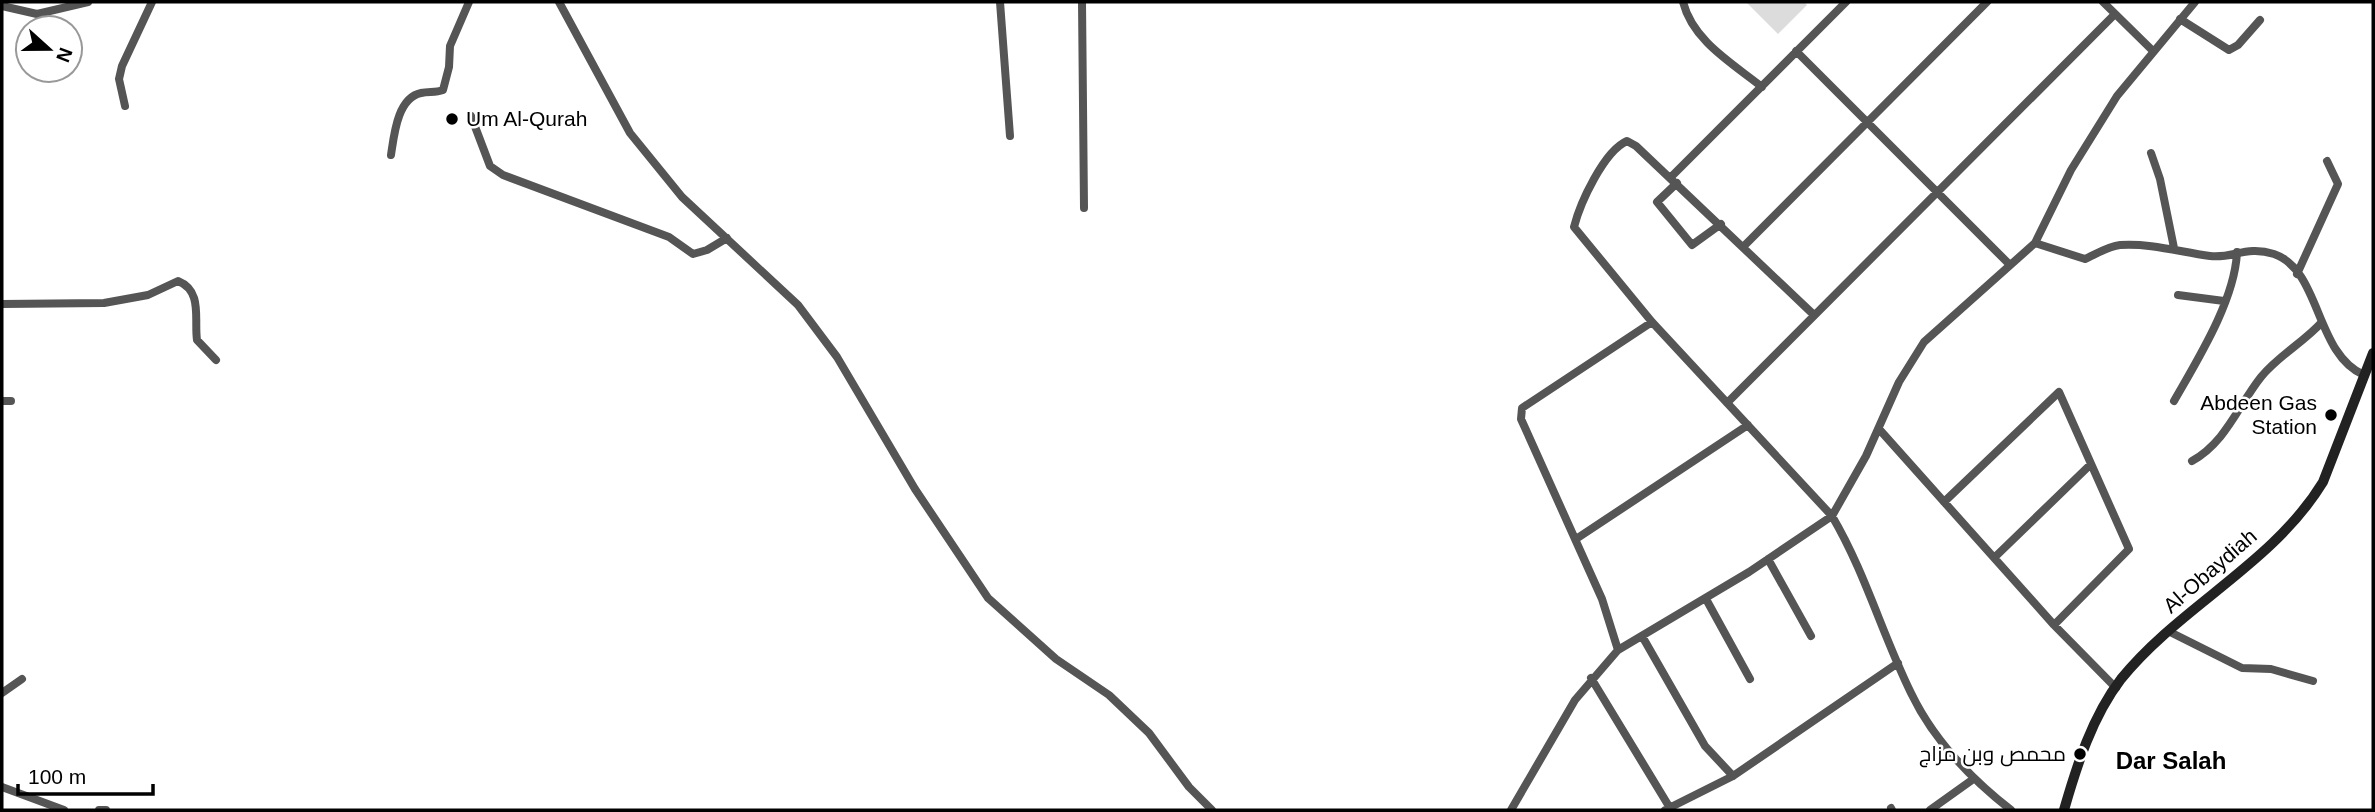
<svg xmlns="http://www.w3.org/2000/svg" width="2375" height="812" viewBox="0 0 2375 812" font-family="Helvetica,Cairo,sans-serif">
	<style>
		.green { fill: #dcdcdc }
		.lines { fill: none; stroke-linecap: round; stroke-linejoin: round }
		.minor { stroke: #555; stroke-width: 8 }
		.secondary { stroke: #222; stroke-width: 10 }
		.poi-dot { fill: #000; stroke: #fff; stroke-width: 2.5 }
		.labels { text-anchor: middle; stroke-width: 5; stroke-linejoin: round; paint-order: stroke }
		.poi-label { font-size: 21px; fill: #000; stroke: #fff; text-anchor: end }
		.street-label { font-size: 21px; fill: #000; stroke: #fff }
		.quarter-label { font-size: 24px; font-weight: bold; fill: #000; stroke: #fff }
	</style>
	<rect width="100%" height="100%" fill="#fff"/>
	<path class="green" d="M1746 2H1804L1807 5 1778 34Z"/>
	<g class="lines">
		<path class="minor" d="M559 2 630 133 682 197 798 305 837 357 915 489 988 598 1056 659 1109 695 1149 733 1189 787 1212 810
			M1000 2 1010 136
			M1082 2 1084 208
			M1683 2C1693 41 1732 63 1762 87
			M2103 2 2153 51
			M2 6 37 14 88 2
			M2180 19 2229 50 2238 45 2260 20
			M1796 51 2009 264
			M125 106 119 79 122 66 152 2
			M471 116 490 166 503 175 669 237 693 254 707 250 727 238
			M2151 153 2160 179 2174 248
			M391 155C394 136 397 98 421 93 429 91 435 93 443 90L449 67 450 46 469 2
			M1671 177 1846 2
			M1677 183 1657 202 1692 245 1721 224
			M2035 243 2085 259C2096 254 2109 246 2120 245 2151 243 2180 252 2210 256 2233 259 2246 245 2274 254 2321 270 2315 354 2364 375
			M1744 246 1987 2
			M2297 274 2338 184 2327 161
			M2178 295 2224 301
			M2 304 104 303 148 295 178 281C203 291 194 319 197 340L216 360
			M1814 315 1636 146 1627 141C1604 151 1580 203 1574 227L1652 322 1832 516C1865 572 1882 634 1911 693 1934 741 1970 778 2011 810
			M2 401H11
			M2174 401C2198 359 2235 300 2237 252
			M1727 403 2115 14
			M1879 429 2054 625 2116 688
			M2192 461C2226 442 2238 406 2261 377 2279 355 2303 343 2322 322
			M1944 502 2059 392 2129 549 2054 625
			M1576 539 1748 425
			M1995 557 2091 464
			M1768 559 1811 636
			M1706 599 1750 679
			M2170 632 2242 668 2271 669 2313 681
			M1642 636 1705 746 1733 776
			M1618 650 1602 599 1521 419 1522 408 1652 322
			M1591 678 1670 808
			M2 693 22 679
			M2 787 64 810
			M1891 808 1892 810
			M99 810H106
			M1511 810 1575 700 1618 650 1749 572 1832 516 1866 456 1899 382 1924 342 2035 243 2071 170 2117 96 2195 2
			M1665 810 1733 776 1898 663
			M1930 810 1972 780"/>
		<path class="secondary" d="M2064 810C2077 765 2092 717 2121 679 2180 606 2273 564 2323 482L2373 353"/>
	</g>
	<g class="poi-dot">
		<circle cx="452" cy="119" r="7"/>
		<circle cx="2331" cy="415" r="7"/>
		<circle cx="2080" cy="754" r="7"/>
	</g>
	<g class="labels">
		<g class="poi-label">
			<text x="466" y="126" text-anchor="start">Um Al-Qurah</text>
			<text x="2317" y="410">Abdeen Gas<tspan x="2317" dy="24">Station</tspan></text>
			<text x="2066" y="761">محمص وبن مزاج</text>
		</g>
		<g class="street-label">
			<text transform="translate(2210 571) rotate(-41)" y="7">Al-Obaydiah</text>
		</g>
		<g class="quarter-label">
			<text x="2171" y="769">Dar Salah</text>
		</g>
	</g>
	<rect width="2375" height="812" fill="none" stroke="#000000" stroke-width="7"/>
	<g transform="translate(49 49) rotate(111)"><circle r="33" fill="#ffffff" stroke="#999999" stroke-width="2"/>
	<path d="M0-5L12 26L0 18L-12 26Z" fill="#000000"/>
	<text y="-10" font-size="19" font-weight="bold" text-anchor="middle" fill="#000000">N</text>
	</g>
	<path d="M18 784v10h135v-10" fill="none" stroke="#000000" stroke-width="3.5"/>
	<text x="28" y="784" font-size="21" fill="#000000" stroke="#ffffff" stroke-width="5" paint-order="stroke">100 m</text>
</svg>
